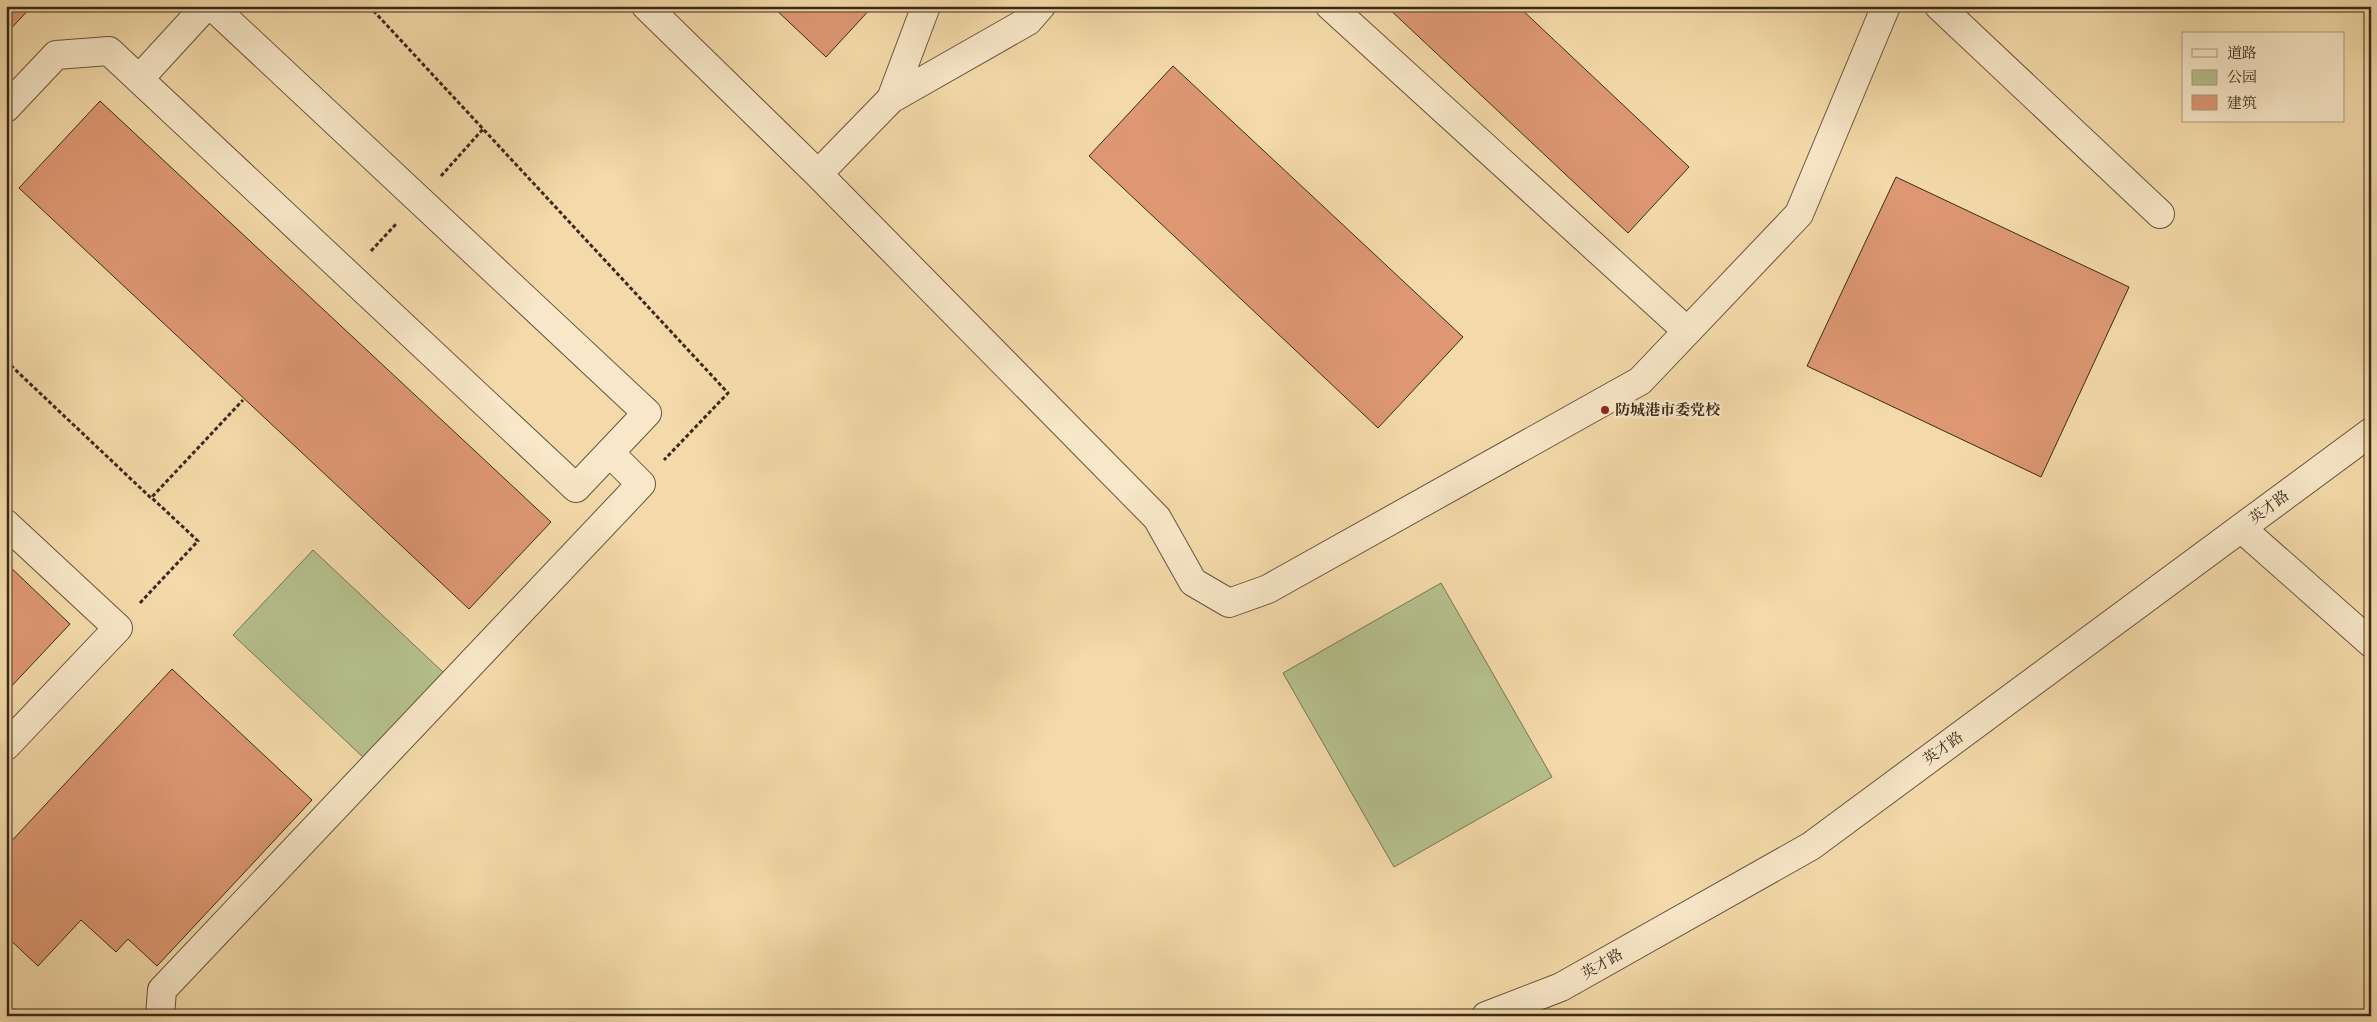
<svg xmlns="http://www.w3.org/2000/svg" width="2377" height="1022" viewBox="0 0 2377 1022" font-family="'IM FELL English','Noto Serif SC',serif">
	<style>
		.green { fill: #b5c18d; stroke: #787554 }
		.building { fill: #dd9873; stroke: #3a291a }
		.lines { fill: none; stroke-linecap: round; stroke-linejoin: round }
		.minor-casing { stroke: #68553e; stroke-width: 30 }
		.path { stroke: #3a291a; stroke-width: 3; stroke-dasharray: 4 2.5; stroke-linecap: butt }
		.minor { stroke: #f8e7c8; stroke-width: 28 }
		.poi-dot { fill: #8f2418; stroke: #f8e7c8; stroke-width: 2 }
		.labels { text-anchor: middle; stroke-width: 5; stroke-linejoin: round; paint-order: stroke }
		.poi-label { font-size: 15px; font-weight: bold; fill: #3a291a; stroke: #f8e7c8; text-anchor: start }
		.street-label { font-size: 15px; fill: #3a291a; stroke: #f8e7c8 }
	</style>
	<rect width="100%" height="100%" fill="#f4daaa"/>
	<filter id="stains"><feTurbulence type="fractalNoise" baseFrequency=".004" numOctaves="4"/><feColorMatrix values="0 0 0 0 .2 0 0 0 0 .09 0 0 0 0 .02 0 0 0 .5 -.17"/></filter>
	<radialGradient id="worn" r=".72"><stop offset=".6" stop-color="#630" stop-opacity="0"/><stop offset="1" stop-color="#630" stop-opacity=".3"/></radialGradient>
	<path class="green" d="M313 550 445 674 365 759 233 635Z
		M1441 583 1552 777 1394 867 1283 673Z"/>
	<path class="building" d="M6 6H32L6 34Z
		M772 6H873L826 57Z
		M1386 6H1518L1689 167 1628 233Z
		M1173 66 1463 337 1378 428 1089 156Z
		M100 101 551 522 469 609 19 188Z
		M1896 177 2129 287 2041 477 1807 366Z
		M6 563 70 624 6 692Z
		M172 669 312 800 157 966 128 939 116 952 81 920 38 966 6 936V847Z"/>
	<g class="lines">
		<defs>
			<path id="minor" d="M646 6 818 174 1157 518 1193 582 1229 603 1268 589 1640 381 1799 214 1886 6
				M1330 6 1687 331
				M1939 6 2160 214
				M139 79 206 6
				M891 99 926 6
				M6 108 56 55 109 51 576 488 647 413 212 6
				M818 174 891 99 1028 21 1041 6
				M6 524 118 628 6 746
				M2241 528 2371 643
				M160 1016 162 990 641 484 610 453
				M1486 1016 1561 987 1811 846 2371 432"/>
		</defs>
		<use href="#minor" class="minor-casing"/>
		<path class="path" d="M369 6 728 393 664 460
			M441 176 483 129
			M371 251 396 224
			M6 361 151 498 243 400
			M140 603 198 541 152 498"/>
		<use href="#minor" class="minor"/>
	</g>
	<circle class="poi-dot" cx="1605" cy="410" r="5"/>
	<g class="labels">
		<g class="poi-label">
			<text x="1615" y="415">防城港市委党校</text>
		</g>
		<g class="street-label">
			<text transform="translate(2269 507) rotate(-37)" y="5">英才路</text>
			<text transform="translate(1943 748) rotate(-36)" y="5">英才路</text>
			<text transform="translate(1602 964) rotate(-30)" y="5">英才路</text>
		</g>
	</g>
	<rect width="2377" height="1022" fill="none" stroke="#f4daaa" stroke-width="25"/>
	<rect x="8" y="8" width="2362" height="1007" fill="none" stroke="#3a291a" stroke-width="2.5"/>
	<rect x="12" y="12" width="2352" height="997" fill="none" stroke="#3a291a"/>
	<rect x="2182" y="32" width="162" height="90" fill="#f8e7c8" stroke="#ac9b82"/>
	<rect x="2192" y="49" width="25" height="8" fill="#f8e7c8" stroke="#ac9b82"/>
	<text x="2227" y="58" font-size="15" fill="#3a291a">道路</text>
	<rect x="2192" y="70" width="25" height="15" fill="#b5c18d" stroke="#ac9b82"/>
	<text x="2227" y="82" font-size="15" fill="#3a291a">公园</text>
	<rect x="2192" y="95" width="25" height="15" fill="#dd9873" stroke="#ac9b82"/>
	<text x="2227" y="108" font-size="15" fill="#3a291a">建筑</text>
	<rect width="100%" height="100%" filter="url(#stains)"/>
	<rect width="100%" height="100%" fill="url(#worn)"/>
</svg>
